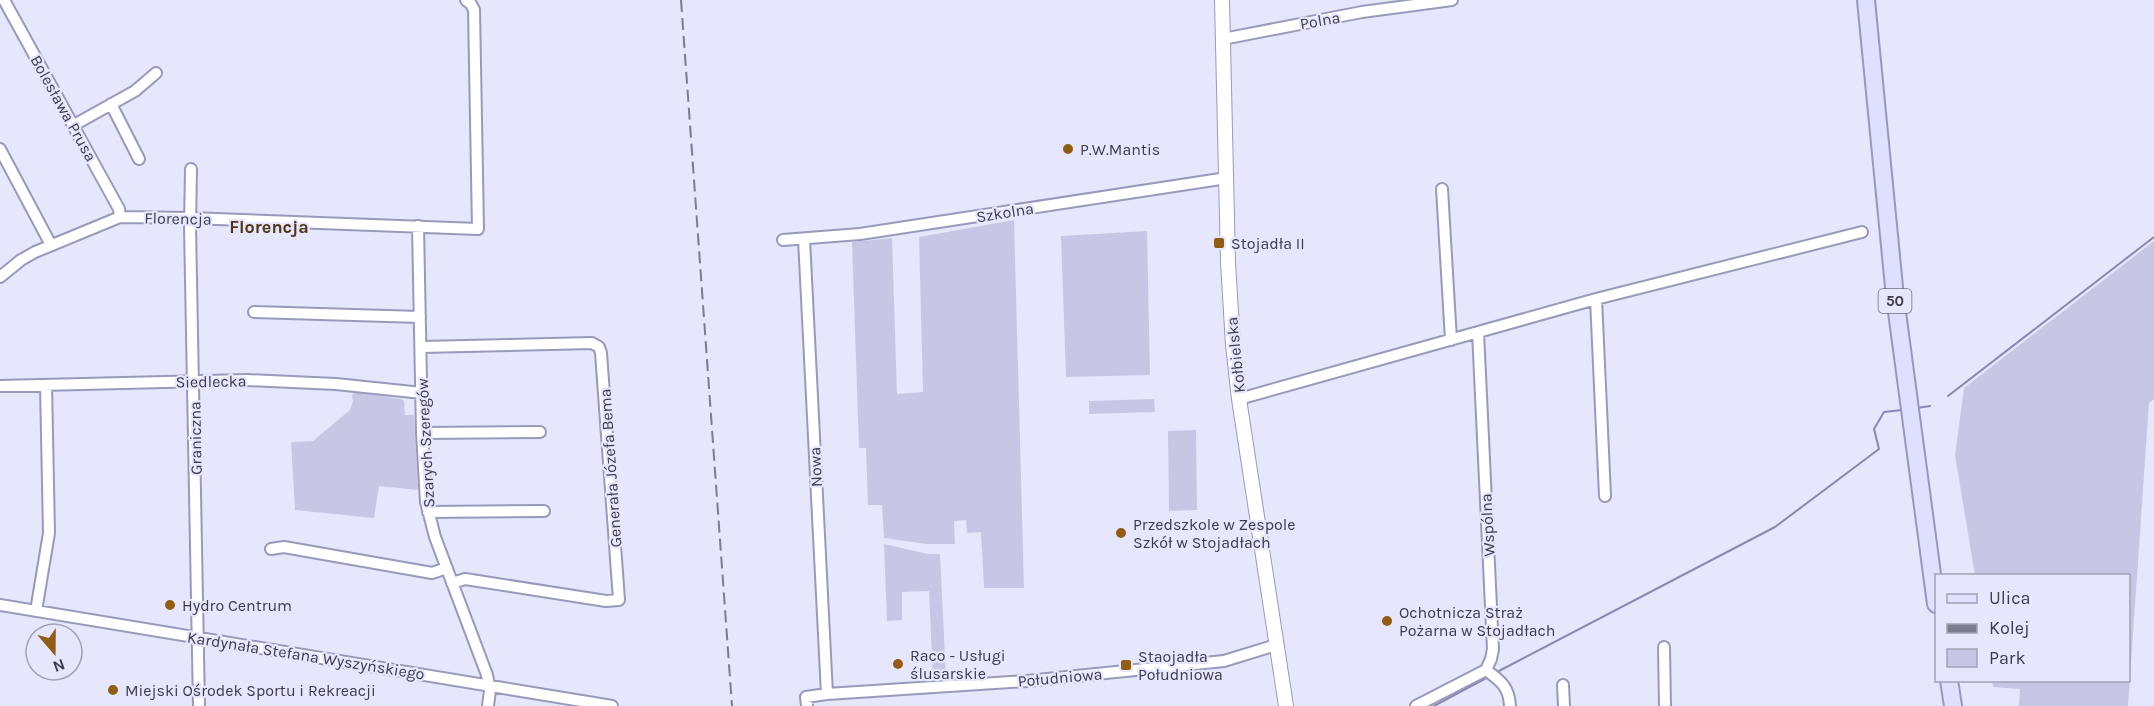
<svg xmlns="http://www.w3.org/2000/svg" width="2154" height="706" viewBox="0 0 2154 706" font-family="Karla,sans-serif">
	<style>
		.green { fill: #c7c7e5 }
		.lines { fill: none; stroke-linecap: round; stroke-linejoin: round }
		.stream { stroke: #8888b2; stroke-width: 2 }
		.minor-casing { stroke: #99b; stroke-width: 14 }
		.tertiary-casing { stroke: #99b; stroke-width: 16 }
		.primary-casing { stroke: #9797bf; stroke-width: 20 }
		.minor { stroke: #fff; stroke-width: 10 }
		.tertiary { stroke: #fff; stroke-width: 14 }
		.primary { stroke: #dfdffe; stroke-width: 16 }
		.rail { stroke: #7b7c8d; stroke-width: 2; stroke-dasharray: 12 6; stroke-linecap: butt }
		.poi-dot { fill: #925d12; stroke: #e6e7fd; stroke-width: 2 }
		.labels { text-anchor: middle; stroke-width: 4.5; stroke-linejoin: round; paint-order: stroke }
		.shield { fill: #e6e7fd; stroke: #6e6f80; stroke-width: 1.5 }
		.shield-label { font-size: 15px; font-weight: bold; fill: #3b3b4a }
		.street-label { font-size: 16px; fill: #3b3b4a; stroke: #e6e7fd }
		.poi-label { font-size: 16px; fill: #3b3b4a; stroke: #e6e7fd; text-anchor: start }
		.neighbourhood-label { font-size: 18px; font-weight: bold; fill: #503515; stroke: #e6e7fd }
	</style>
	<rect width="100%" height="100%" fill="#e6e7fd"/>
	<path class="green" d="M1014 220 1024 588H984L981 532 967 533 966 520 954 521 955 544H927L884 538 882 505H868L866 448H859L852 242 892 238 897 394 923 392 919 237Z
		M1147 231 1150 375 1066 377 1061 236Z
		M2154 241V399L2149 403 2128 706H2019L2020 689 1993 687 1992 681 2128 680V576L1975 575 1955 455 1964 388Z
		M356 392 401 399 404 401 405 415H414L418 490 379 486 374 518 295 510 291 442 313 441 350 410 353 401 352 395Z
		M1154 399 1155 412 1089 414V401Z
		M1196 430 1197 510 1169 511 1168 431Z
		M884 544 928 554H940L946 677 933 679 929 591 902 592V620L887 621Z"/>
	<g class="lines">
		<path class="stream" d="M1948 396 2154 237
			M1917 408 1930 406
			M1495 673 1775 527 1879 449 1874 429 1884 412 1902 410
			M1434 706 1490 676"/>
		<defs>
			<path id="minor" d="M4 0 119 209 120 217
				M1223 39 1362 12 1452 0
				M111 104 139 159
				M74 125 135 91 156 73
				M0 149 51 245
				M191 169 190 226 199 706
				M1442 189 1451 340
				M418 226 422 433 426 502 435 537 487 675 490 690 488 706
				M804 239 827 694
				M783 240 860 234 1227 178
				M0 277 21 260 35 252 120 217 190 218 478 229 474 10 471 4 466 0
				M1596 299 1605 496
				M254 312 420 317
				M1478 332 1493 649 1491 659 1486 670
				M421 347 592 343 599 347 601 353 619 600 606 601 465 579 452 583
				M0 386 247 380 336 384 422 393
				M1239 399 1596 299 1862 232
				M422 433 540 432
				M428 512 544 511
				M271 549 284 547 432 573 447 568
				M0 605 612 706
				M36 611 49 533 46 385
				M1664 647 1665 706
				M1486 670C1501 681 1509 687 1510 706
				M1563 685 1564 706
				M807 706 806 697 827 694 1027 681 1224 661 1276 645
				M1416 706 1486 670"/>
			<path id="tertiary" d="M1222 0 1228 262 1233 345 1239 399 1286 706"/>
			<path id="primary" d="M1866 0 1895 297 1936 604
				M1949 680 1953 706"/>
		</defs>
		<use href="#minor" class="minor-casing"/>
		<use href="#tertiary" class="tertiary-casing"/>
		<use href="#primary" class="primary-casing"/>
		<use href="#minor" class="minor"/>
		<use href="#tertiary" class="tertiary"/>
		<use href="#primary" class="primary"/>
		<path class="rail" d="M681 0 732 706"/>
	</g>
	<g class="poi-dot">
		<circle cx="1068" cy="149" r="6"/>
		<rect x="1213" y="237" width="12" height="12" rx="3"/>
		<circle cx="1121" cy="533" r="6"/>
		<circle cx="170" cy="605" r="6"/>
		<circle cx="1387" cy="621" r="6"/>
		<circle cx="898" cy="664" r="6"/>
		<rect x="1120" y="659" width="12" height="12" rx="3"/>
		<circle cx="113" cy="690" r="6"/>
	</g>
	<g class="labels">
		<rect class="shield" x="1878.5" y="289" width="33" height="24" rx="4.5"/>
		<g class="shield-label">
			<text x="1895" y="306">50</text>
		</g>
		<g class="street-label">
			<text transform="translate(1320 20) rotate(-10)" y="6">Polna</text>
			<text transform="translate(64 108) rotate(61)" y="6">Bolesława Prusa</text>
			<text transform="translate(1005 212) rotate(-9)" y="6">Szkolna</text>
			<text transform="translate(178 218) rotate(1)" y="6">Florencja</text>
			<text transform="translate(1235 355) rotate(-96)" y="6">Kołbielska</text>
			<text transform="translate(211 381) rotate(-1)" y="6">Siedlecka</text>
			<text transform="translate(195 438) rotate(-91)" y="6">Graniczna</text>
			<text transform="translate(425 443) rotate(-93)" y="6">Szarych Szeregów</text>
			<text transform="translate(815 467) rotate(-93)" y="6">Nowa</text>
			<text transform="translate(610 468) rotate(-94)" y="6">Generała Józefa Bema</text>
			<text transform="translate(1487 525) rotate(-93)" y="6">Wspólna</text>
			<text transform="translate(306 655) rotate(9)" y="6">Kardynała Stefana Wyszyńskiego</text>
			<text transform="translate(1060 677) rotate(-5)" y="6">Południowa</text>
		</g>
		<g class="poi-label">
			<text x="1080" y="155">P.W.Mantis</text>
			<text x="1231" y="249">Stojadła II</text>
			<text x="1133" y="530">Przedszkole w Zespole<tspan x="1133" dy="18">Szkół w Stojadłach</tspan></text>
			<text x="182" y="611">Hydro Centrum</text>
			<text x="1399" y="618">Ochotnicza Straż<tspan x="1399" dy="18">Pożarna w Stojadłach</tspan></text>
			<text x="910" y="661">Raco - Usługi<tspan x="910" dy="18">ślusarskie</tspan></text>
			<text x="1138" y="662">Staojadła<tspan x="1138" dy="18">Południowa</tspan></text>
			<text x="125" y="696">Miejski Ośrodek Sportu i Rekreacji</text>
		</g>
		<g class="neighbourhood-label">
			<text x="269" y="233">Florencja</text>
		</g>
	</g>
	<rect x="1935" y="574" width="195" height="108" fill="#e6e7fd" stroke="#a2a2b5" stroke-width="1.5"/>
	<rect x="1947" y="594" width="30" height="9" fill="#dfdffe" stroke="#a2a2b5" stroke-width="1.5"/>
	<text x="1989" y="604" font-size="18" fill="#3b3b4a">Ulica</text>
	<rect x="1947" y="624" width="30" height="9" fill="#7b7c8d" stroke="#a2a2b5" stroke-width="1.5"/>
	<text x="1989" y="634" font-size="18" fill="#3b3b4a">Kolej</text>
	<rect x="1947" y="649" width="30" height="18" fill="#c7c7e5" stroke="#a2a2b5" stroke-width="1.5"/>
	<text x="1989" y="664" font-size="18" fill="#3b3b4a">Park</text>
	<g transform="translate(54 652) rotate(160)"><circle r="28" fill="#e6e7fd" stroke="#a2a2b5" stroke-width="1.5"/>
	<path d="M0-4.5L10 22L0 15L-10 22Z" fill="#925d12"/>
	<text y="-9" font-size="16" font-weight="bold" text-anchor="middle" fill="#3b3b4a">N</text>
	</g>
</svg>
